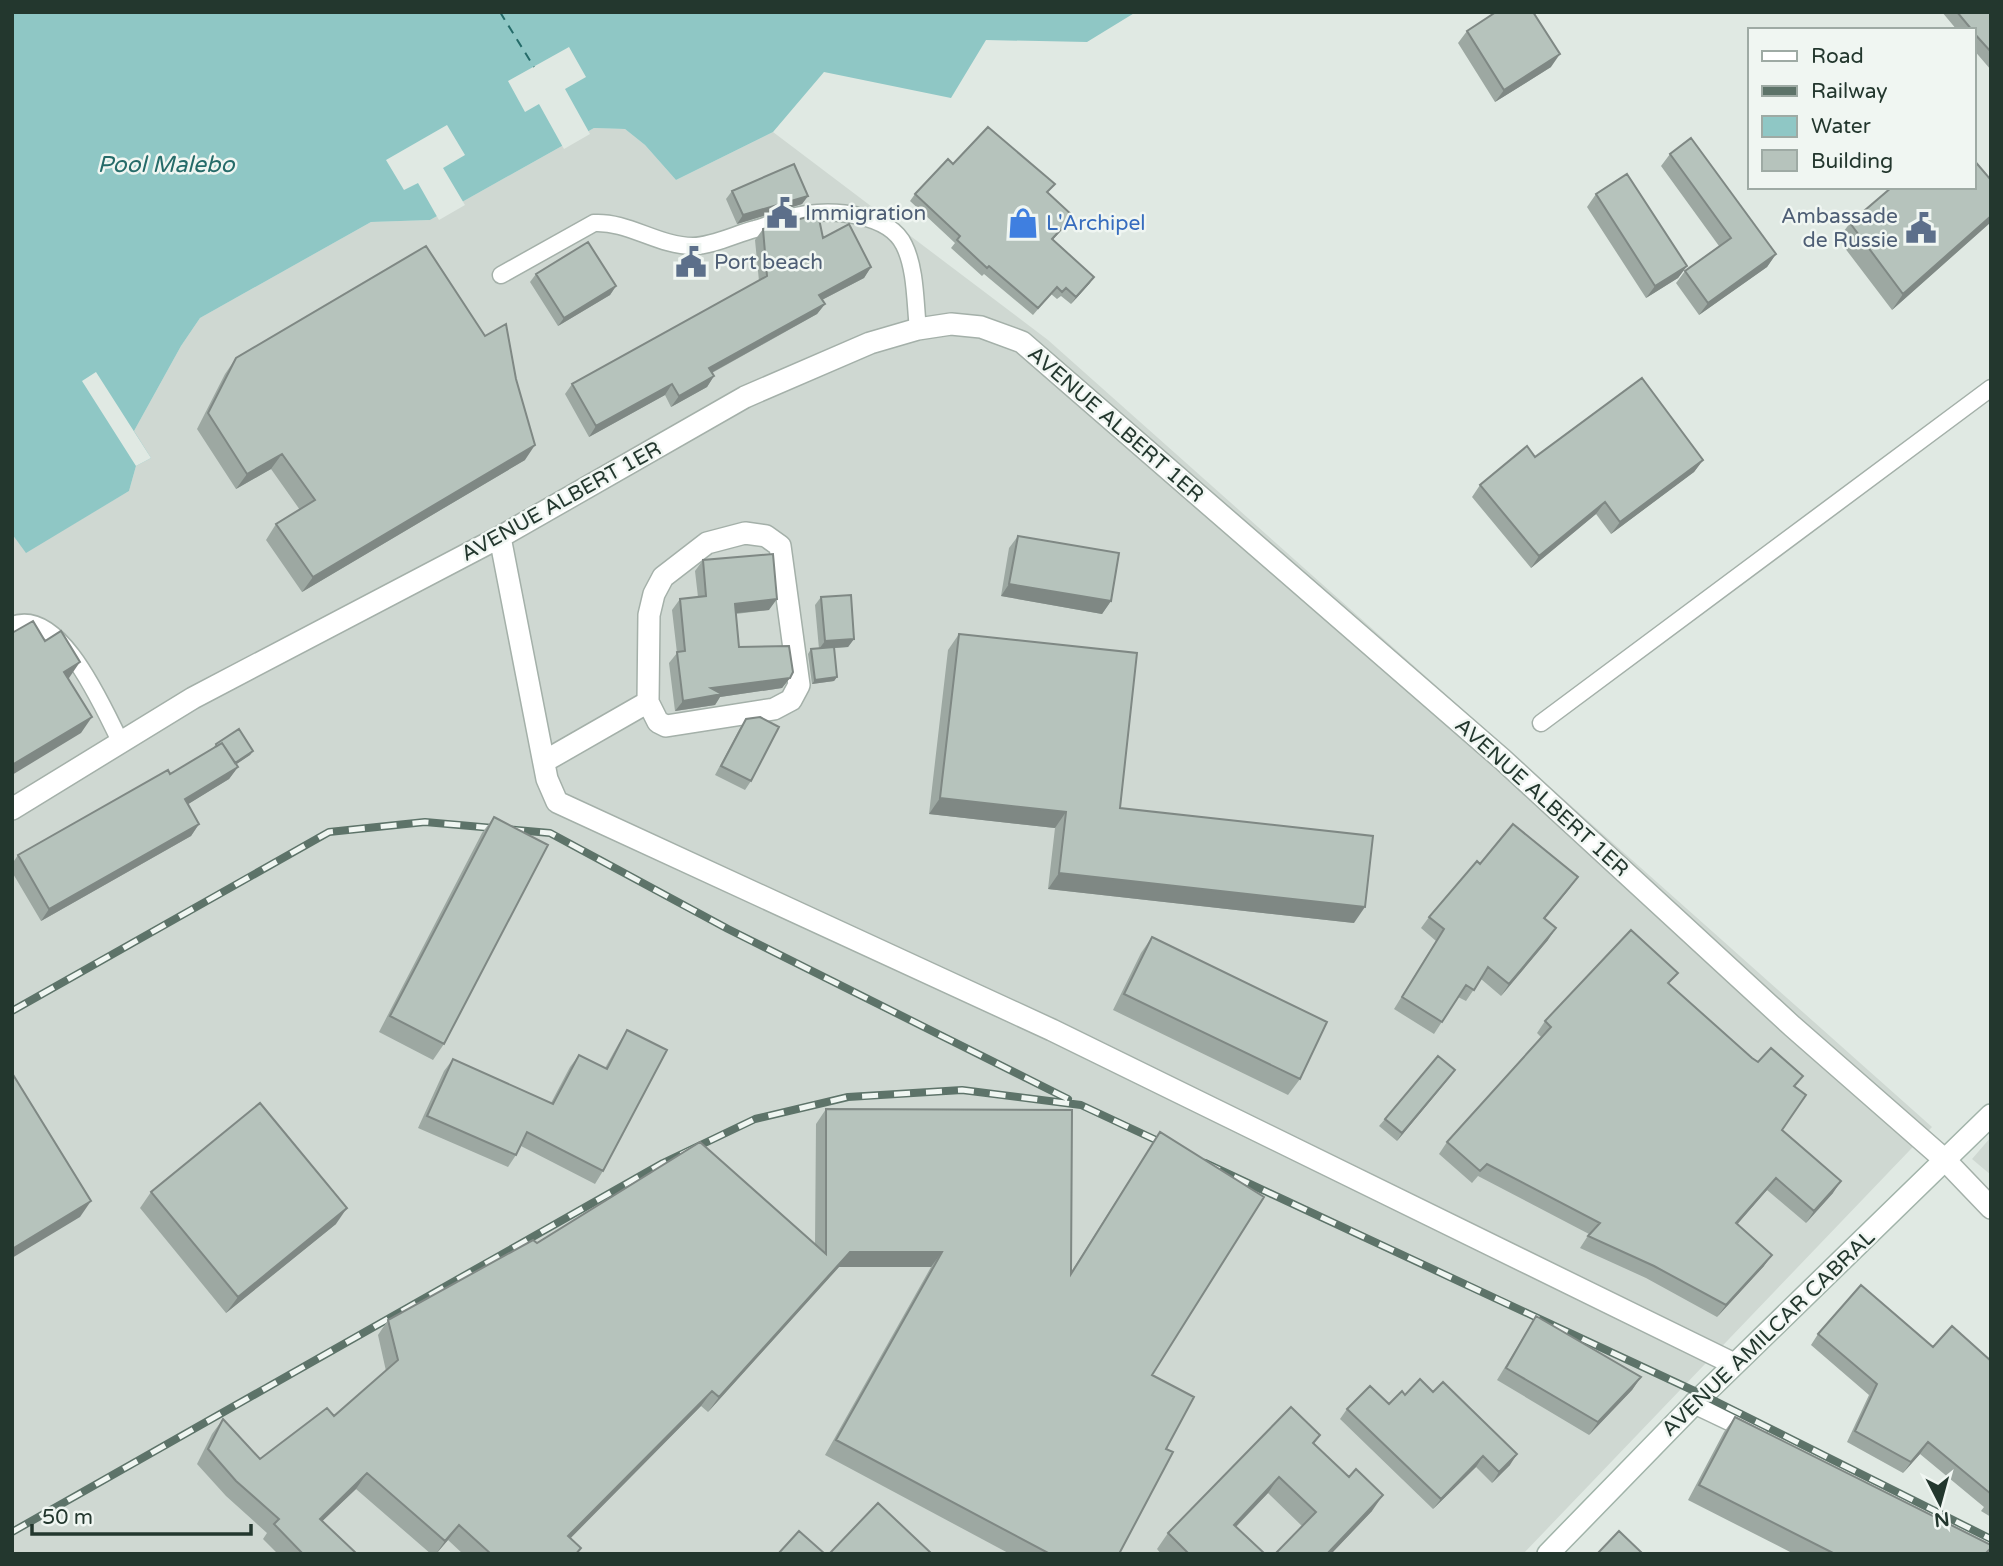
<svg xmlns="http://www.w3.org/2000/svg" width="2003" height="1566" viewBox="0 0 2003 1566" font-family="'Varela Round',sans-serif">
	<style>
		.built { fill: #cfd8d2 }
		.water { fill: #8fc7c5 }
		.pier { fill: #e0e9e3 }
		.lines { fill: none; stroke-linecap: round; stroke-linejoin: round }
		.ferry { stroke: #256b69; stroke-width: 2; stroke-dasharray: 9 7; stroke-linecap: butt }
		.lane-casing { stroke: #a4b0a9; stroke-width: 19 }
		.street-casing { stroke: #a4b0a9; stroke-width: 24 }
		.secondary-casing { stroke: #a1b3a9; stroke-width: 24 }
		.lane { stroke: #fff; stroke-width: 16 }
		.street { stroke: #fff; stroke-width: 21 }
		.secondary { stroke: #fff; stroke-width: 21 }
		.rail-casing { stroke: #5d7369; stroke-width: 8 }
		.rail { stroke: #f0f6f2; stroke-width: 5; stroke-dasharray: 16; stroke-linecap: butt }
		.wall { fill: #9da8a2 }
		.shaded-wall { fill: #7f8884 }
		.building { fill: #b6c3bc; stroke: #7f8884; stroke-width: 2 }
		.labels { text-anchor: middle; stroke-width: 5; stroke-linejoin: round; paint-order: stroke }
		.service-label { font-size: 21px; fill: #4e5e75; stroke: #f0f6f2; text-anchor: start }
		.shop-label { font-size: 21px; fill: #366cbe; stroke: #f0f6f2; text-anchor: start }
		.street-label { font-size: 21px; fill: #23372e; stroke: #f0f6f2 }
		.water-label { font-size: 23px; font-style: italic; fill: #256b69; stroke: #f0f6f2 }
	</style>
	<rect width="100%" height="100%" fill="#e0e9e3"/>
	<path class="built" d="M594 128 625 129 645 145 676 180 773 132 1048 340 1932 1127 1523 1554H12V534L26 552 129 491 136 466 134 431 181 346 200 318 371 222 430 220Z
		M1991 1137V1175L1972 1159Z"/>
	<path class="water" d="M12 12H1136L1087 42 986 40 951 98 824 72 773 132 676 180 645 145 625 129 594 128 430 220 371 222 200 318 181 346 134 431 151 458 136 466 129 491 26 553 12 534Z"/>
	<path class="pier" d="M569 47 586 77 565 89 590 134 564 149 539 104 525 112 508 81Z
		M447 125 465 155 443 168 465 205 439 220 418 183 404 190 386 160Z
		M96 372 151 458 136 466 82 381Z"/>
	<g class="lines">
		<path class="ferry" d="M500 12 534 67"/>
		<defs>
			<path id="lane" d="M501 275 594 223C628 221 658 246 693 246 712 246 736 234 755 229 772 224 790 216 807 214 836 210 889 214 904 245 916 269 915 303 918 329
				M12 625C61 606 104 710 121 743
				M1541 723 1991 388"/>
			<path id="street" d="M745 533 766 536 780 546 799 685 791 700 774 709 666 726 658 722 648 702 649 615 654 594 663 577 707 543Z
				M500 537 547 779 557 802 1052 1030 1734 1364
				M545 761 648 702
				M12 809 193 698 500 537 745 397 870 343 918 329 951 324 981 327 1022 342 1502 759 1792 1026 1945 1160 1991 1208
				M1695 1403 1756 1432"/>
			<path id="secondary" d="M1548 1554 1695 1403 1991 1115"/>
		</defs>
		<use href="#lane" class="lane-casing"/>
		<use href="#street" class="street-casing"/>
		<use href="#secondary" class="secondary-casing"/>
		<use href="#lane" class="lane"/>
		<use href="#street" class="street"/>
		<use href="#secondary" class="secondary"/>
		<defs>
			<path id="rail" d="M12 1011 329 832 425 822 550 833 728 929 1068 1099
				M1205 1163 1703 1395 1991 1539
				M12 1532 663 1163 755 1119 848 1097 962 1090 1081 1105 1173 1148"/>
		</defs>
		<use href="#rail" class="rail-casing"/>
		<use href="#rail" class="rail"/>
	</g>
	<path class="wall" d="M1942 12H1991V70L1973 49V30H1957Z
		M1467 31 1551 67 1495 102 1458 43Z
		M1670 154 1776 254 1767 267 1699 315 1676 283 1685 271 1719 246 1661 166Z
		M953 164 1048 193 1068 223 1053 239 1094 277 1089 284 1071 304 1061 296 1057 299 1051 294 1033 315 984 274 982 276 951 248 955 243 910 201 915 194Z
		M1991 180V222L1892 310 1838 239 1850 223Z
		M732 191 808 196 802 204 737 224 726 199Z
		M1596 194 1687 266 1678 278 1646 298 1587 207Z
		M763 229 823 238 871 267 864 278 822 300 825 304 817 314 712 373 714 376 707 387 671 407 665 395 589 437 565 394 572 384 759 281 755 240Z
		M536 274 616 286 610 295 558 326 530 282Z
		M236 358 525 460 302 592 266 540 276 524 300 510 271 469 236 489 197 429 225 374Z
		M1535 457 1703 460 1694 472 1611 534 1596 514 1531 568 1472 497 1480 485Z
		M1018 536 1111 601 1102 614 1001 596 1009 548Z
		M703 560 769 610 736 614 739 647 790 678 782 688 720 697 715 705 675 711 669 663 677 653 672 610 680 599 698 597 695 571Z
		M821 597 854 639 848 647 834 648 837 677 834 681 812 684 808 654 811 649H819L815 605Z
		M959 634 1120 808 1354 923 1048 889 1055 828 929 814 948 650Z
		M746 719 751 781 745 790 715 775 740 728Z
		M216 744 253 751 250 755 236 764 238 767 229 779 188 804 199 824 191 836 41 921 12 872V864L18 855 170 774 213 748Z
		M494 817 444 1044 433 1060 379 1032 482 833Z
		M1480 864 1570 888 1545 919 1548 940 1501 996 1481 979 1466 1001 1458 997 1434 1034 1394 1009 1436 941 1421 928 1429 917Z
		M1152 937 1300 1079 1288 1095 1113 1010 1141 953Z
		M1669 984 1752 1058 1758 1062 1803 1076 1795 1087 1782 1130 1833 1193 1806 1223 1767 1190 1737 1224 1764 1266 1717 1317 1646 1278 1580 1248 1589 1234 1478 1176 1472 1183 1439 1154 1447 1142 1541 1037 1537 1033 1545 1021Z
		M627 1030 603 1171 595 1184 521 1146 516 1155 508 1167 418 1128 444 1071 453 1059 551 1103 570 1067 579 1055 605 1068 619 1043Z
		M1450 1077 1397 1141 1379 1126 1385 1119Z
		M826 1109 1071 1272 1160 1132 1152 1375 1166 1449 1119 1554H1010L825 1455 931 1267H839L708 1412 701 1406 570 1538 581 1548 577 1554H463L448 1540 436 1554H431L356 1489 322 1521 357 1554H278L263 1539 267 1533 226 1496 197 1464 212 1434 223 1419 260 1459 334 1416 386 1371 378 1335 388 1320 537 1243 815 1244 816 1124Z
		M151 1192 336 1224 226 1313 140 1208Z
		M1536 1316 1641 1377 1632 1390 1589 1435 1497 1380Z
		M1818 1334 1933 1347 1991 1361V1517L1981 1511 1984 1507 1920 1454 1903 1473 1847 1442 1869 1395 1811 1345Z
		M1405 1395 1510 1465 1492 1483 1476 1467 1433 1509 1340 1419 1347 1409 1389 1404Z
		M1735 1417 1991 1548 1987 1554H1794L1688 1500 1724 1432Z
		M1320 1435 1314 1444 1372 1511 1331 1554H1275L1302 1526 1268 1493 1236 1527 1265 1554H1161L1157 1549 1168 1533Z"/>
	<path class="shaded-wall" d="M1560 54 1551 67 1495 102 1504 90Z
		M808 196 802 204 737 224 743 215Z
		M1073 216 1068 223 1047 246 1052 239Z
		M1991 216V222L1892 310 1903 294Z
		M1776 254 1767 267 1699 315 1708 303Z
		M1687 266 1678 278 1646 298 1655 286Z
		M871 267 864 278 812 305 819 295Z
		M1094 277 1089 284 1071 304 1076 297Z
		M616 286 610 295 558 326 564 318Z
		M825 304 817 314 702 378 709 368Z
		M714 376 707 387 671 407 679 396Z
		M672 384 665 395 589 437 596 426Z
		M535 445 525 460 302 592 313 577Z
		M282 454 271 469 236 489 247 474Z
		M1703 460 1694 472 1611 534 1620 522Z
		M1605 502 1596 514 1531 568 1539 556Z
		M1009 584 1111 601 1102 614 1001 596Z
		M777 599 769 610 727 614 735 604Z
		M854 639 848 647 819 649 825 641Z
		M80 662 69 678 53 688 64 672Z
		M837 677 834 681 812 684 815 680Z
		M790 678 782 688 720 697 715 705 675 711 683 701 711 688Z
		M92 717 81 733 12 775V765Z
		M253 751 250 755 228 770 231 765Z
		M238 767 229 779 177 811 185 799Z
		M940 798 1066 812 1055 828 929 814Z
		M199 824 191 836 41 921 49 909Z
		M1059 873 1365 907 1354 923 1048 889Z
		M1578 877 1570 888 1536 929 1544 918Z
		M1556 928 1548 940 1501 996 1509 984Z
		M1455 1070 1450 1077 1397 1141 1402 1133Z
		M1776 1178 1767 1190 1728 1235 1736 1223Z
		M1841 1181 1833 1193 1806 1223 1814 1211Z
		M91 1201 80 1217 12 1258V1249Z
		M347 1208 336 1224 226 1313 238 1297Z
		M850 1252H942L931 1267H839L708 1412 719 1397Z
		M1772 1255 1764 1266 1717 1317 1726 1305Z
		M1641 1377 1632 1390 1589 1435 1598 1422Z
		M712 1391 701 1406 557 1552 568 1536Z
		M1928 1442 1920 1454 1903 1473 1911 1462Z
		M1517 1454 1510 1465 1492 1483 1499 1472Z
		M1483 1456 1476 1467 1433 1509 1441 1499Z
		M367 1473 356 1489 309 1534 320 1519Z
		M1279 1477 1268 1493 1222 1541 1234 1525Z
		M1383 1495 1372 1511 1331 1554H1327Z
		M459 1525 448 1540 436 1554 445 1541Z"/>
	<path class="building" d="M1496 12H1533L1560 54 1504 90 1467 31Z
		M1957 12H1991V52L1973 32V30H1972Z
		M988 127 1055 184 1047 192 1073 216 1052 239 1094 277 1076 297 1066 288 1062 292 1057 287 1038 308 989 266 987 268 957 240 960 236 915 194 948 159 953 164Z
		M1691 138 1776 254 1708 303 1685 271 1731 238 1670 154Z
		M1973 159 1991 180V216L1903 294 1850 223 1892 187H1973Z
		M794 164 808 196 743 215 732 191Z
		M1627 174 1687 266 1655 286 1596 194Z
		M818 214 823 238 849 224 871 267 819 295 825 304 709 368 714 376 679 396 672 384 596 426 572 384 767 276 763 229Z
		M588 242 616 286 564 318 536 274Z
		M426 246 485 336 506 324 516 379 535 445 313 577 276 524 315 500 282 454 247 474 208 413 236 358Z
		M1642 378 1703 460 1620 522 1605 502 1539 556 1480 485 1527 446 1535 457Z
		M1018 536 1119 553 1111 601 1009 584Z
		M773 554 777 599 735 604 739 647 789 646 793 672 790 678 711 688 722 694 683 701 677 652 685 651 680 599 706 596 703 560Z
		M851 595 854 639 825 641 821 597Z
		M33 621 45 641 61 631 80 662 64 672 92 717 12 765V633Z
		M959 634 1137 653 1120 808 1373 836 1365 907 1059 873 1066 812 940 798Z
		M834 647 837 677 815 680 811 649Z
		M760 717 779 727 751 781 721 766 746 719Z
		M239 729 253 751 235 763 222 743 217 746 216 744Z
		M222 743 238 767 185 799 199 824 49 909 18 855 168 770 170 774Z
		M494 817 548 845 444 1044 390 1016Z
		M1513 824 1578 877 1544 918 1556 928 1509 984 1488 967 1474 990 1466 985 1442 1022 1402 997 1444 929 1429 917 1477 861 1480 864Z
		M1631 930 1678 973 1668 983 1752 1058 1758 1062 1771 1048 1803 1076 1794 1086 1806 1095 1782 1130 1841 1181 1814 1211 1776 1178 1736 1223 1772 1255 1726 1305 1654 1266 1588 1236 1600 1223 1487 1164 1480 1171 1447 1142 1551 1027 1545 1021Z
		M1152 937 1327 1022 1300 1079 1124 994Z
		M627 1030 667 1050 603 1171 527 1132 516 1155 427 1116 453 1059 553 1104 579 1055 607 1069Z
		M1438 1056 1455 1070 1402 1133 1385 1119Z
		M12 1073 91 1201 12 1249Z
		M260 1103 347 1208 238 1297 151 1192Z
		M826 1109 1072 1110 1071 1274 1160 1132 1264 1197 1152 1375 1194 1397 1166 1449 1173 1452 1119 1554H1050L836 1440 942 1252H850L719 1397 712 1391 568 1536 581 1548 576 1554H491L459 1525 445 1541 367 1473 320 1519 357 1554H303L274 1524 279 1519 236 1481 208 1449 223 1419 260 1459 327 1408 334 1416 398 1360 388 1320 533 1240 537 1243 700 1142 826 1254Z
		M1861 1285 1933 1347 1952 1326 1991 1361V1494L1928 1442 1911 1462 1855 1431 1877 1384 1818 1334Z
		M1536 1316 1641 1377 1598 1422 1506 1368Z
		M1420 1379 1433 1392 1443 1382 1517 1454 1499 1472 1483 1456 1441 1499 1347 1409 1370 1386 1389 1404 1402 1391 1405 1395Z
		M1291 1407 1320 1435 1313 1443 1349 1477 1356 1469 1383 1495 1327 1554H1275L1316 1512 1279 1477 1234 1525 1265 1554H1189L1168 1533Z
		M1735 1417 1991 1545V1548L1985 1554H1835L1699 1485Z
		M878 1503 932 1554H829Z
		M799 1531 825 1554H778Z
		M1619 1531 1643 1554H1597Z"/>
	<defs>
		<symbol id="civic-bare" viewBox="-9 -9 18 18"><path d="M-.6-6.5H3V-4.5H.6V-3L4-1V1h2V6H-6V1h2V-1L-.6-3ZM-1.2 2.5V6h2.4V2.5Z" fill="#5c6f8a" stroke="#f0f6f2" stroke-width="2.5" paint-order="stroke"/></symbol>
		<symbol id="shop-bare" viewBox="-9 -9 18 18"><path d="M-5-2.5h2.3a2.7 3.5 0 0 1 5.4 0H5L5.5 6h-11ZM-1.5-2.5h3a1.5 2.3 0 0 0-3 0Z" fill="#3f7fe0" stroke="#f0f6f2" stroke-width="2.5" paint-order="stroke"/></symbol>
	</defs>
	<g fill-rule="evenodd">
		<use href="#civic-bare" x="760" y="191" width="44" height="44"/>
		<use href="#shop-bare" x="1001" y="201" width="44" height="44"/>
		<use href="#civic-bare" x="1899" y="206" width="44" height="44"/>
		<use href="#civic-bare" x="669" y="240" width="44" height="44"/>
	</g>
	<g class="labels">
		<g class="service-label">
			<text x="805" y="220">Immigration</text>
			<text x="1898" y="223" text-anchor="end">Ambassade<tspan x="1898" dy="24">de Russie</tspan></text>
			<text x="714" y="269">Port beach</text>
		</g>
		<g class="shop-label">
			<text x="1046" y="230">L'Archipel</text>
		</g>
		<g class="street-label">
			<text transform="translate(1116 424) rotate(41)" y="7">AVENUE ALBERT 1ER</text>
			<text transform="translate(561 501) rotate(-29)" y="7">AVENUE ALBERT 1ER</text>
			<text transform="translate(1542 797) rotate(42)" y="7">AVENUE ALBERT 1ER</text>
			<text transform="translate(1768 1333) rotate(-44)" y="7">AVENUE AMILCAR CABRAL</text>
		</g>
		<g class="water-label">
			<text x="166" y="172">Pool Malebo</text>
		</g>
	</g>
	<rect width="2003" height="1566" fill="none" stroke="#23372e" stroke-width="28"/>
	<rect x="1748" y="28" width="228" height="161" fill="#f0f6f2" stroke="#9eaaa4" stroke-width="2"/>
	<rect x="1762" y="51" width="35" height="10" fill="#ffffff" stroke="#9eaaa4" stroke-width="2"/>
	<text x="1811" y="63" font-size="21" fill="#23372e">Road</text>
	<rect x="1762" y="86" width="35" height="10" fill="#5d7369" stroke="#9eaaa4" stroke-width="2"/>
	<text x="1811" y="98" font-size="21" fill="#23372e">Railway</text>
	<rect x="1762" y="116" width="35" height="21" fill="#8fc7c5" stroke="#9eaaa4" stroke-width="2"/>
	<text x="1811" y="133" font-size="21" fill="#23372e">Water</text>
	<rect x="1762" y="150" width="35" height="21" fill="#b6c3bc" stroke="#9eaaa4" stroke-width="2"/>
	<text x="1811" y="168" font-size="21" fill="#23372e">Building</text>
	<g transform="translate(1940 1503) rotate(174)" stroke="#f0f6f2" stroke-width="5" paint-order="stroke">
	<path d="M0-5L12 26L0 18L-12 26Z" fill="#23372e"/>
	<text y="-10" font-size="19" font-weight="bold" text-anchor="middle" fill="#23372e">N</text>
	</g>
	<path d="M32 1524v10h219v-10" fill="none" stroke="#23372e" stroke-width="3.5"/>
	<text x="42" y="1524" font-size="21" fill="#23372e" stroke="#f0f6f2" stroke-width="5" paint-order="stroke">50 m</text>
</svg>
